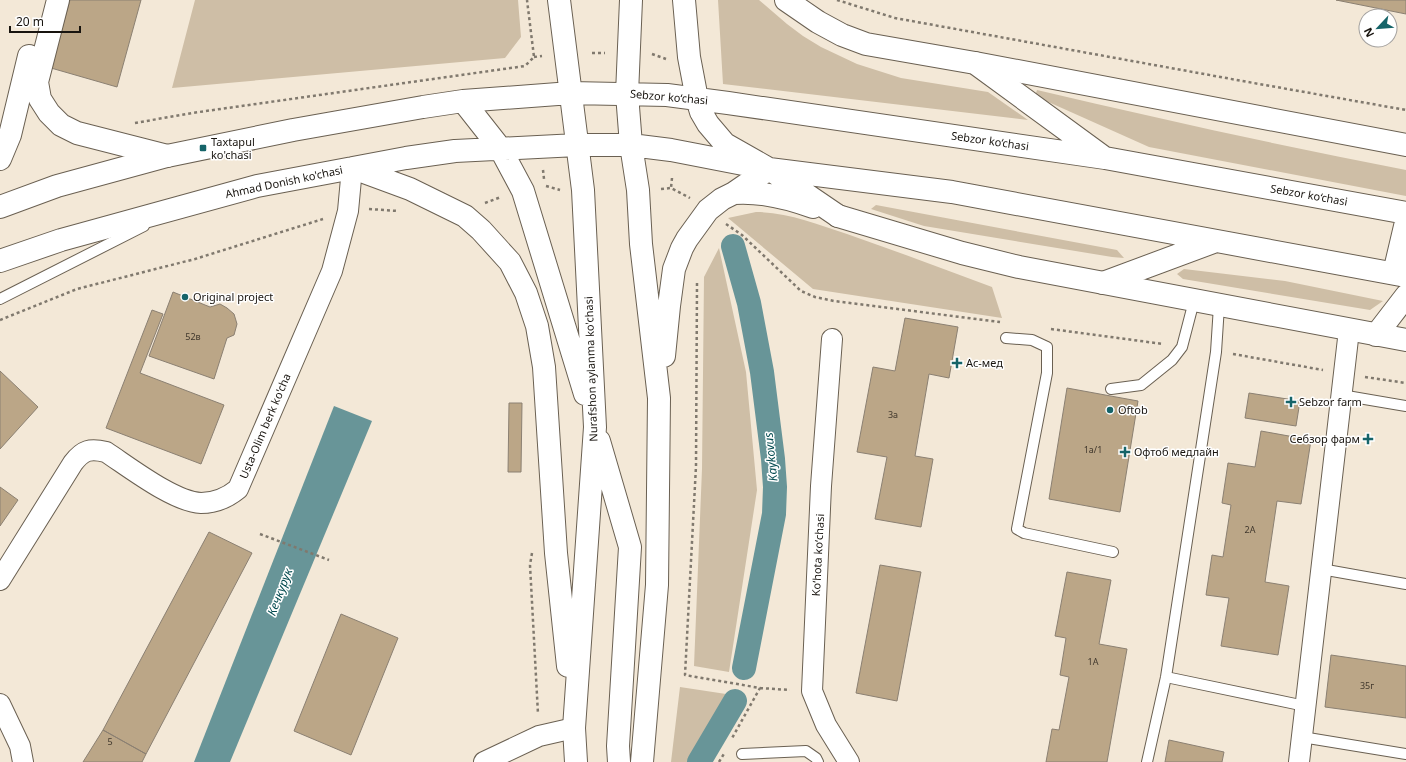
<svg xmlns="http://www.w3.org/2000/svg" width="1406" height="762" viewBox="0 0 1406 762" font-family="'Noto Sans',sans-serif">
	<style>
		.green { fill: #cebea6 }
		.water { fill: #689598 }
		.lines { fill: none; stroke-linecap: round; stroke-linejoin: round }
		.canal { stroke: #689598; stroke-width: 24 }
		.building { fill: #bba687; stroke: #8b8072 }
		.service-casing { stroke: #6a6052; stroke-width: 12 }
		.minor-casing { stroke: #6a6052; stroke-width: 22 }
		.tertiary-casing { stroke: #6a6052; stroke-width: 24 }
		.secondary-casing { stroke: #6a6052; stroke-width: 24 }
		.primary-casing { stroke: #6a6052; stroke-width: 24 }
		.path { stroke: #80796e; stroke-width: 2.5; stroke-dasharray: 3 3; stroke-linecap: butt }
		.service { stroke: #fff; stroke-width: 10 }
		.minor { stroke: #fff; stroke-width: 20 }
		.tertiary { stroke: #fff; stroke-width: 22 }
		.secondary { stroke: #fff; stroke-width: 22 }
		.primary { stroke: #fff; stroke-width: 22 }
		.poi-dot { fill: #156469; stroke: #fff; stroke-width: 1.5 }
		.labels { text-anchor: middle; stroke-width: 3; stroke-linejoin: round; paint-order: stroke }
		.number-label { font-size: 9px; fill: #41382d }
		.street-label { font-size: 11px; fill: #18140f; stroke: #fff }
		.poi-label { font-size: 11px; fill: #18140f; stroke: #fff; text-anchor: start }
		.water-label { font-size: 12px; font-style: italic; fill: #074d52; stroke: #fff }
	</style>
	<rect width="100%" height="100%" fill="#f3e8d7"/>
	<path class="green" d="M195 0H518L521 37 505 58 172 88Z
		M718 0H759L787 24 803 36 821 47 857 64 901 78 988 92 1028 120 723 84Z
		M1037 90C1160 119 1282 146 1406 170V196L1149 147 1035 96Z
		M876 205 1117 250 1124 258 1112 257 924 226 871 209Z
		M756 212C787 212 817 224 847 234 896 251 944 269 992 287L1002 318 813 289 728 218Z
		M719 248 746 372 757 490 729 672 694 666 702 469 704 277Z
		M1184 269 1285 281 1383 301 1370 310 1183 279 1177 274Z
		M680 687 726 694 723 709 693 762H671Z"/>
	<path class="water" d="M334 406 372 421 230 762H194Z"/>
	<g class="lines">
		<path class="canal" d="M733 246 749 303 762 372 773 459 775 487 774 514 744 668
			M699 762 735 701"/>
	</g>
	<path class="building" d="M70 0H141L117 87 51 68Z
		M1336 0H1406V14Z
		M173 292 210 307 220 304 227 308 234 314 237 324 234 335 227 338 214 379 149 356Z
		M152 310 163 314 140 373 224 405 201 464 106 428Z
		M905 318 958 327 949 378 929 374 915 456 933 459 921 527 875 519 887 457 857 452 873 367 895 371Z
		M0 371 38 407 0 449Z
		M1067 388 1138 401 1120 512 1049 499Z
		M1249 393 1300 401 1296 426 1245 418Z
		M509 403H522L521 472H508Z
		M1261 431 1311 440 1301 504 1277 501 1265 582 1289 586 1278 655 1221 646 1229 598 1206 595 1212 555 1223 557 1231 505 1222 503 1228 463 1255 467Z
		M0 487 18 500 0 526Z
		M209 532 252 553 146 754 103 730Z
		M880 565 921 572 897 701 856 693Z
		M1067 572 1111 580 1099 644 1127 649 1107 762H1046L1052 729 1059 730 1069 677 1060 675 1066 638 1055 636Z
		M341 614 398 638 351 755 294 731Z
		M1331 655 1406 666V718L1325 707Z
		M103 730 146 754 142 762H83Z
		M1169 740 1224 752 1222 762H1165Z"/>
	<g class="lines">
		<defs>
			<path id="service" d="M0 299 144 226
				M1006 338 1032 340 1047 347V373L1017 529 1024 533 1113 552
				M1111 389 1141 385 1172 360 1182 347 1194 301
				M1341 395 1406 406
				M1321 569 1406 584
				M1166 677 1305 706
				M1302 737 1406 754
				M742 754 806 751 816 758 818 762
				M1147 762 1166 677 1216 352 1219 306"/>
			<path id="minor" d="M832 339 821 486 812 691 826 725 849 762
				M0 580 73 463C83 450 90 448 106 452 129 467 174 502 201 503 215 503 227 498 238 489L332 271 348 211 352 168
				M0 704 20 746 23 762
				M484 762 539 736 574 728
				M1299 762 1349 330"/>
			<path id="tertiary" d="M975 63 1406 145
				M838 216 962 253 1019 267 1406 340"/>
			<path id="secondary" d="M58 0 37 82 40 99 49 113 61 125 77 133 167 156
				M0 159 10 135 29 56"/>
			<path id="primary" d="M559 0 583 190 595 427 574 728 576 762
				M631 0 627 94 631 145 638 190 641 244 659 398 657 585 642 762
				M684 0 689 57 697 99 701 112 708 124 725 144 769 169 838 216
				M786 0 818 22 842 35 866 44 975 63 1102 156
				M463 101 500 148 523 191 585 394
				M353 168 410 189 465 216 481 230 510 262 526 293 537 326 544 367 556 553 568 666
				M734 193C760 191 788 198 813 207
				M0 207 57 186 167 156 293 130 423 107 463 101 571 93 667 95 728 103 1105 158 1406 213
				M0 261 61 240 257 186 406 158 455 151 577 145H631L671 150 769 169 952 192 1406 276
				M1394 273 1406 222
				M1103 283 1216 241
				M1376 335 1406 296
				M664 356 669 306 674 269 682 248 687 239 708 210 722 199 734 193 769 169
				M599 441 630 547 618 746 619 762"/>
		</defs>
		<use href="#service" class="service-casing"/>
		<use href="#minor" class="minor-casing"/>
		<use href="#tertiary" class="tertiary-casing"/>
		<use href="#secondary" class="secondary-casing"/>
		<use href="#primary" class="primary-casing"/>
		<path class="path" d="M837 0 895 18 1248 82 1406 110
			M592 53H605
			M652 54 666 59
			M534 57 542 56
			M135 123 192 113 525 66 534 57 527 0
			M543 170 544 179
			M672 178 671 188 690 198
			M546 186 560 190
			M661 189 671 188
			M485 203 501 197
			M369 209 398 211
			M726 224 742 235 801 291 815 297 834 301 1000 322
			M697 283 696 466 685 675 760 688 731 740
			M0 320 77 289 195 259 323 219
			M1051 329 1163 344
			M1233 354 1323 370
			M1365 377 1406 383
			M260 534 329 560
			M532 553 530 565 538 714
			M760 688 790 690
			M719 762 725 752"/>
		<use href="#service" class="service"/>
		<use href="#minor" class="minor"/>
		<use href="#tertiary" class="tertiary"/>
		<use href="#secondary" class="secondary"/>
		<use href="#primary" class="primary"/>
	</g>
	<g class="poi-dot">
		<rect x="199" y="144" width="8" height="8" rx="2"/>
		<circle cx="185" cy="297" r="4"/>
		<path d="M955 357h4v4h4v4h-4v4h-4v-4h-4v-4h4z"/>
		<path d="M1289 396h4v4h4v4h-4v4h-4v-4h-4v-4h4z"/>
		<circle cx="1110" cy="410" r="4"/>
		<path d="M1366 433h4v4h4v4h-4v4h-4v-4h-4v-4h4z"/>
		<path d="M1123 446h4v4h4v4h-4v4h-4v-4h-4v-4h4z"/>
	</g>
	<g class="labels">
		<g class="number-label">
			<text x="193" y="340">52в</text>
			<text x="893" y="418">3а</text>
			<text x="1093" y="453">1а/1</text>
			<text x="1250" y="533">2А</text>
			<text x="1093" y="665">1А</text>
			<text x="1367" y="689">35г</text>
			<text x="110" y="745">5</text>
		</g>
		<g class="street-label">
			<text transform="translate(669 97) rotate(5)" y="4">Sebzor ko‘chasi</text>
			<text transform="translate(990 141) rotate(8)" y="4">Sebzor ko‘chasi</text>
			<text transform="translate(284 182) rotate(-12)" y="4">Ahmad Donish ko'chasi</text>
			<text transform="translate(1309 195) rotate(10)" y="4">Sebzor ko‘chasi</text>
			<text transform="translate(591 369) rotate(-92)" y="4">Nurafshon aylanma ko'chasi</text>
			<text transform="translate(265 426) rotate(-67)" y="4">Usta-Olim berk ko'cha</text>
			<text transform="translate(818 555) rotate(-87)" y="4">Koʻhota koʻchasi</text>
		</g>
		<g class="poi-label">
			<text x="211" y="146">Taxtapul<tspan x="211" dy="13">ko'chasi</tspan></text>
			<text x="193" y="301">Original project</text>
			<text x="966" y="367">Ас-мед</text>
			<text x="1299" y="406">Sebzor farm</text>
			<text x="1118" y="414">Oftob</text>
			<text x="1360" y="443" text-anchor="end">Себзор фарм</text>
			<text x="1134" y="456">Офтоб медлайн</text>
		</g>
		<g class="water-label">
			<text transform="translate(771 457) rotate(-96)" y="4">Kaykovus</text>
			<text transform="translate(280 592) rotate(-69)" y="4">Кечкурук</text>
		</g>
	</g>
	<g transform="translate(1378 28) rotate(244)"><circle r="19" fill="#ffffff" stroke="#a3a19f"/>
	<path d="M0-3L7 15L0 10L-7 15Z" fill="#156469"/>
	<text y="-6" font-size="11" font-weight="bold" text-anchor="middle" fill="#18140f">N</text>
	</g>
	<path d="M10 26v6h70v-6" fill="none" stroke="#18140f" stroke-width="2"/>
	<text x="16" y="26" font-size="12" fill="#18140f" stroke="#ffffff" stroke-width="3" paint-order="stroke">20 m</text>
</svg>
